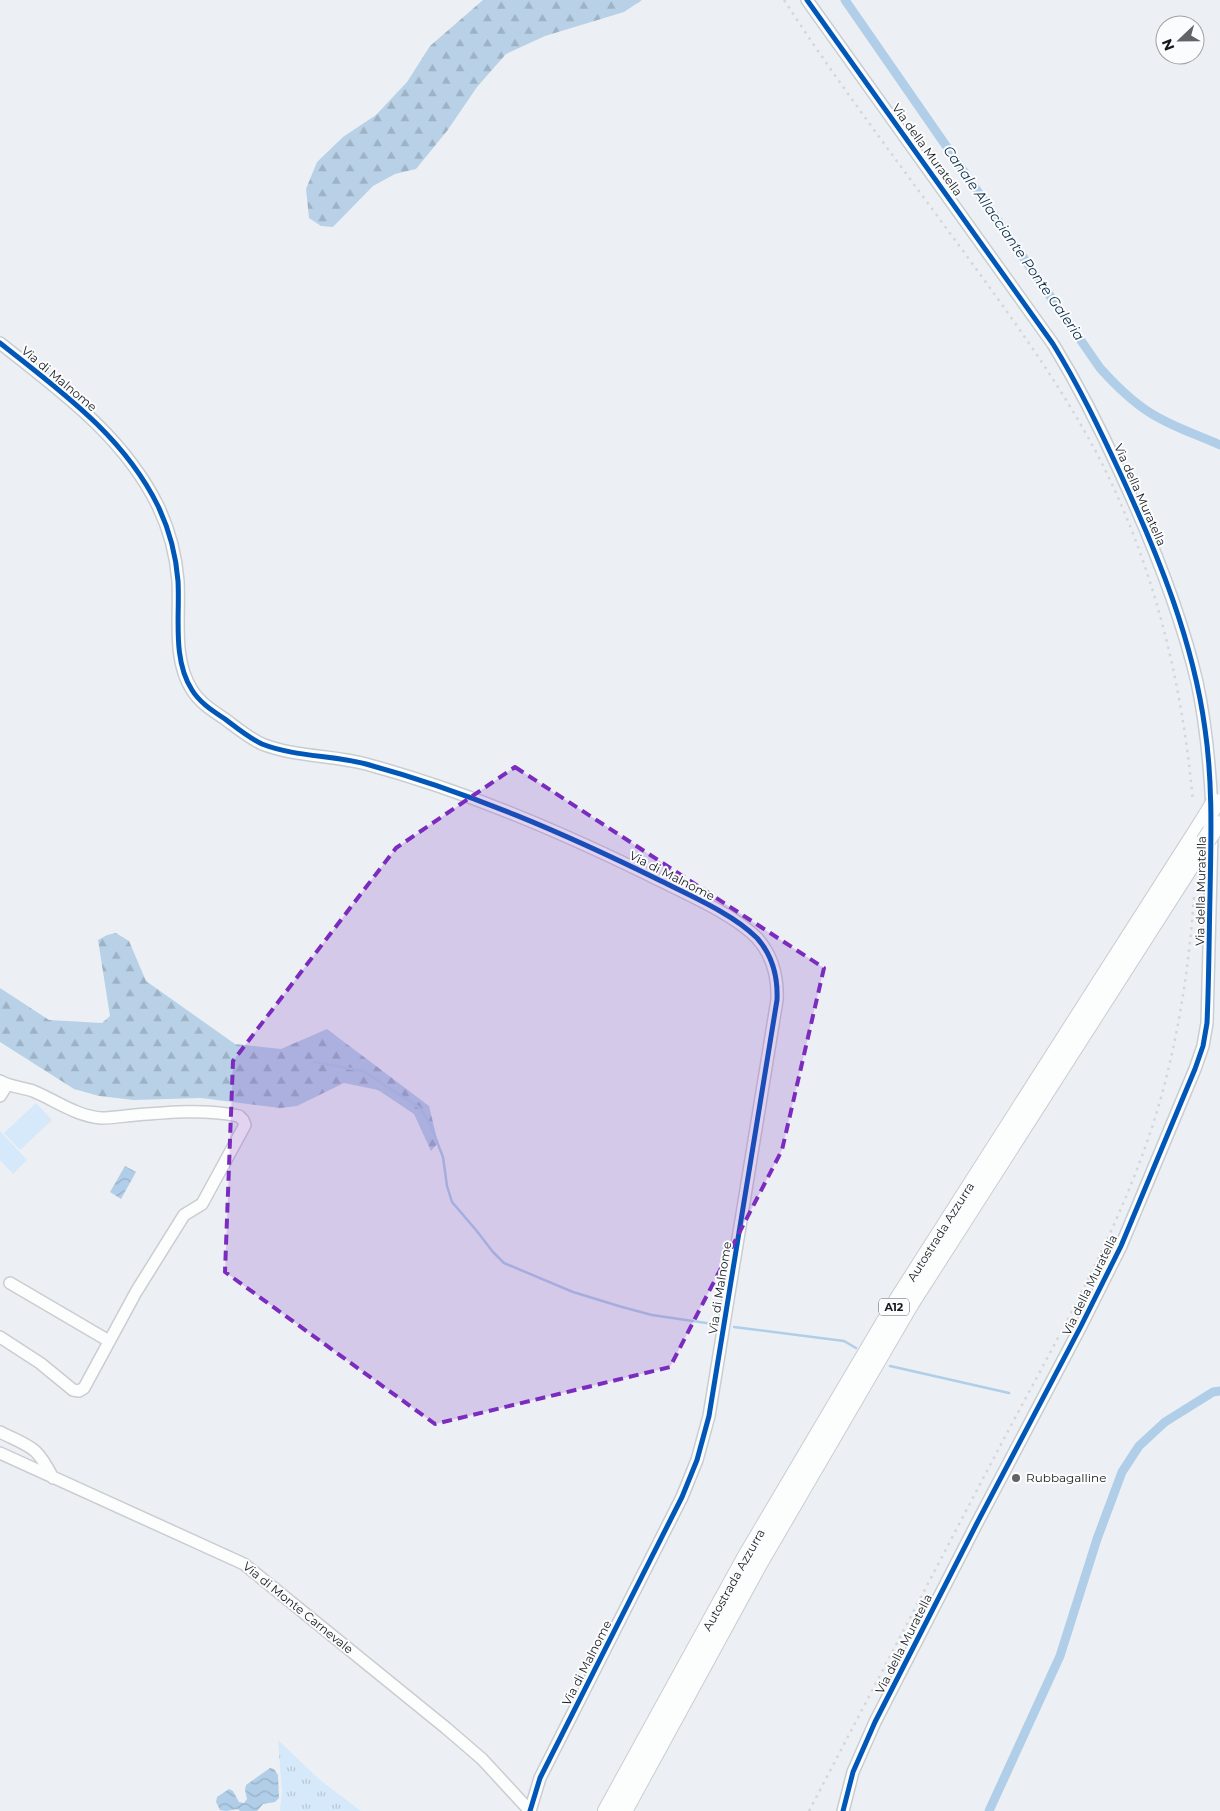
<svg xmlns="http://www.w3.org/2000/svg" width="1220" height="1811" viewBox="0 0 1220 1811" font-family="Montserrat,sans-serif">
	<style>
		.grass { fill: url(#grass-tufts) }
		.forest { fill: url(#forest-firs) }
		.pitch { fill: #d6e9fa }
		.water { fill: url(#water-waves) }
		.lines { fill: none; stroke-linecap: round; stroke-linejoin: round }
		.stream { stroke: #b0cee8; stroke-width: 2.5 }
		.canal { stroke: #b0cee8; stroke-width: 9 }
		.minor-casing { stroke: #cacdd0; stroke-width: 14 }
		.highway-casing { stroke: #cacdd0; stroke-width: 20 }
		.minor { stroke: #fcfdfd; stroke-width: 11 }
		.highway { stroke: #fcfdfd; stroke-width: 18 }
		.rail { stroke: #d5d6d8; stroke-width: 2.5; stroke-dasharray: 2.5 5; stroke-linecap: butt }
		.highway-bridge-casing { stroke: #cacdd0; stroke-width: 20; stroke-linecap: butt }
		.highway-bridge { stroke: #fcfdfd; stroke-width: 18 }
		.cycleway-casing { stroke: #fbfcfe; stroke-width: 8 }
		.cycleway { stroke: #0057b8; stroke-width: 5 }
		.marked { fill: #7b2cbf; fill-opacity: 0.2; stroke: #7b2cbf; stroke-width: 4; stroke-dasharray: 10 6; stroke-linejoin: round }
		.poi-dot { fill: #616467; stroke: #fbfcfe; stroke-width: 2 }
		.labels { text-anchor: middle; stroke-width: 4; stroke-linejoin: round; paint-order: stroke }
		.shield { fill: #fbfcfe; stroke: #5b5d5f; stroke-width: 1 }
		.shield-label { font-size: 11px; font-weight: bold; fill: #16191b }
		.street-label { font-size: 12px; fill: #16191b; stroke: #fbfcfe }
		.poi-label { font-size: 12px; fill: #16191b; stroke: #fbfcfe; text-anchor: start }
		.water-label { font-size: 14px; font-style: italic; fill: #0b2b44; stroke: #fbfcfe }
	</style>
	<defs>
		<pattern id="grass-tufts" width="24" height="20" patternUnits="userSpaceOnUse" patternTransform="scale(1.25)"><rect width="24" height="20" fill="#d6e9fa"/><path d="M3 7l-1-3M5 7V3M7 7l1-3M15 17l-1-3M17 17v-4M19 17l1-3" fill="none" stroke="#b7c7d6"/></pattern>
		<pattern id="forest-firs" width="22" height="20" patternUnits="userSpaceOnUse" patternTransform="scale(1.25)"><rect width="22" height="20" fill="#b8d1e6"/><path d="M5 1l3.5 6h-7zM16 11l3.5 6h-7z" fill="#9db3c5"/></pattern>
		<pattern id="water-waves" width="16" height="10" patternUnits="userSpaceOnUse" patternTransform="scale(1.25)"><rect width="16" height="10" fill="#b0cee8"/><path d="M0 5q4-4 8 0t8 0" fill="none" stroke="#97b0c6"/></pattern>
	</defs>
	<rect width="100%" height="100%" fill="#ecf0f4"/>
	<path class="grass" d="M278 1740 320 1780 361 1811H280L282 1792Z"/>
	<path class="forest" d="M483 0H642L624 12 545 36 506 54 477 87 447 131 416 169 395 174 373 186 333 227 321 226 309 218 306 189 317 162 343 137 376 115 407 82 430 46Z
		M116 933 129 941 146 981 235 1044 281 1049 327 1029 429 1106 438 1143 431 1151 414 1114 378 1090 344 1083 297 1106 280 1108 201 1098 134 1100 99 1096 74 1089 0 1042V988L49 1020 102 1023 110 1016 98 940 107 935Z"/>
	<path class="pitch" d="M36 1103 52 1120 20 1150 4 1133Z
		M0 1131 27 1160 13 1174 0 1160Z"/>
	<path class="water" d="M125 1166 136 1172 121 1199 110 1192Z
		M270 1768 274 1769 278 1775 279 1798 275 1802 263 1804 257 1811H240L238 1809 226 1811 220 1810 216 1802 217 1797 229 1789 233 1791 239 1802 244 1803 247 1799 245 1790 246 1785Z"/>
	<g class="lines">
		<path class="stream" d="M314 1062 363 1071 420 1108 430 1124 443 1157 447 1186 452 1202 476 1230 493 1252 504 1263 573 1292 622 1307 652 1315 713 1324
			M734 1327 844 1341 856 1348
			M890 1366 1009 1393"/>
		<path class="canal" d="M845 0 1100 368C1117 387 1136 406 1159 418 1179 429 1200 436 1220 445
			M989 1811 1060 1656 1097 1539 1122 1472 1139 1446 1165 1422 1213 1392 1220 1391"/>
		<defs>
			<path id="minor" d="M807 0 1053 344C1078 385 1100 428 1120 472 1151 539 1180 610 1197 682 1206 724 1210 767 1212 810
				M0 343C59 390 123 435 158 506 169 529 176 555 178 581 180 616 172 659 192 690 200 703 213 711 225 719 237 728 249 738 262 744 295 757 332 755 366 764 469 792 566 834 661 881 691 896 733 914 757 938 773 956 778 977 777 1000L709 1416 697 1460 682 1497 540 1778 530 1811
				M0 1081C10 1087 22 1087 33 1091 55 1100 76 1116 101 1118 112 1118 124 1116 135 1115 170 1112 205 1109 239 1116L243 1120 245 1125 202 1204 184 1215 136 1292 84 1388 79 1391 73 1390 40 1363 0 1337
				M0 1096 7 1085
				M10 1283 109 1341
				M0 1432C32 1448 36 1445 53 1478
				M0 1453 244 1564 446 1728 482 1759 530 1811
				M843 1811 853 1772 875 1722 976 1525 1081 1326 1121 1246 1195 1069 1203 1046 1207 1023 1212 834"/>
			<path id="highway" d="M607 1811 746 1558 899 1299 1206 818
				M623 1811 759 1562 910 1303 1205 842"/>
		</defs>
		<use href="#minor" class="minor-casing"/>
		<use href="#highway" class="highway-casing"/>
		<use href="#minor" class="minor"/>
		<use href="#highway" class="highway"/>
		<path class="rail" d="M784 0C843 91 910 178 974 266 1017 325 1060 385 1095 450 1153 560 1182 680 1193 802
			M809 1811C872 1691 935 1570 998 1450 1055 1342 1118 1235 1155 1118 1177 1046 1189 971 1194 895"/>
		<defs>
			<path id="highway-bridge" d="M1206 818 1215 803
				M1205 842 1216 825"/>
		</defs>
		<use href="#highway-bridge" class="highway-bridge-casing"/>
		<use href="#highway-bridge" class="highway-bridge"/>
		<defs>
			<path id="cycleway" d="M807 0 1053 344C1079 386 1100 430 1121 475 1158 555 1193 640 1205 729 1213 784 1211 839 1210 895 1209 937 1209 980 1207 1023L1203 1046 1195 1069 1121 1246 1081 1326 976 1525 875 1722 853 1772 843 1811
				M0 343C59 390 123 435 158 506 169 529 176 555 178 581 180 616 172 659 192 690 200 703 213 711 225 719 237 728 249 738 262 744 295 757 332 755 366 764 469 792 566 834 661 881 691 896 733 914 757 938 773 956 778 977 777 1000L709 1416 697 1460 682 1497 540 1778 530 1811"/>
		</defs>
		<use href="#cycleway" class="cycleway-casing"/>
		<use href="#cycleway" class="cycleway"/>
	</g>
	<path class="marked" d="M515 767 824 968 782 1150 670 1367 435 1424 225 1272 233 1061 396 848Z"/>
	<circle class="poi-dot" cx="1016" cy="1478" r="5"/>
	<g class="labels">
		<rect class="shield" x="879" y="1298.5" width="30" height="17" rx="4"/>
		<g class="shield-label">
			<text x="894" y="1311">A12</text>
		</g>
		<g class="street-label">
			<text transform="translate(927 150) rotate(54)" y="4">Via della Muratella</text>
			<text transform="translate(59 379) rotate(40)" y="4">Via di Malnome</text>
			<text transform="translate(1140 495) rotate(66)" y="4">Via della Muratella</text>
			<text transform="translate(672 876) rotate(27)" y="4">Via di Malnome</text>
			<text transform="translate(1201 891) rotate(-89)" y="4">Via della Muratella</text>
			<text transform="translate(941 1232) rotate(-58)" y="4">Autostrada Azzurra</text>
			<text transform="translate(1090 1285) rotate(-64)" y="4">Via della Muratella</text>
			<text transform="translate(720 1288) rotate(-81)" y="4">Via di Malnome</text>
			<text transform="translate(734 1580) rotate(-61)" y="4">Autostrada Azzurra</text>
			<text transform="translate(298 1608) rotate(39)" y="4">Via di Monte Carnevale</text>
			<text transform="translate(904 1644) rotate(-63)" y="4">Via della Muratella</text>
			<text transform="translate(587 1663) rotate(-63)" y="4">Via di Malnome</text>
		</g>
		<g class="poi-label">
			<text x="1026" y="1482">Rubbagalline</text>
		</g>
		<g class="water-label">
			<text transform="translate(1014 243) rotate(55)" y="5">Canale Allacciante Ponte Galeria</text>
		</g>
	</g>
	<g transform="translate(1180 40) rotate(248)"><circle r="24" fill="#fbfcfe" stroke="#9fa1a3"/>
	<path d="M0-4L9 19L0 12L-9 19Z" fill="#616467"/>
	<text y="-8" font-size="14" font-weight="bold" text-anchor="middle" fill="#16191b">N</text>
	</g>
</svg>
